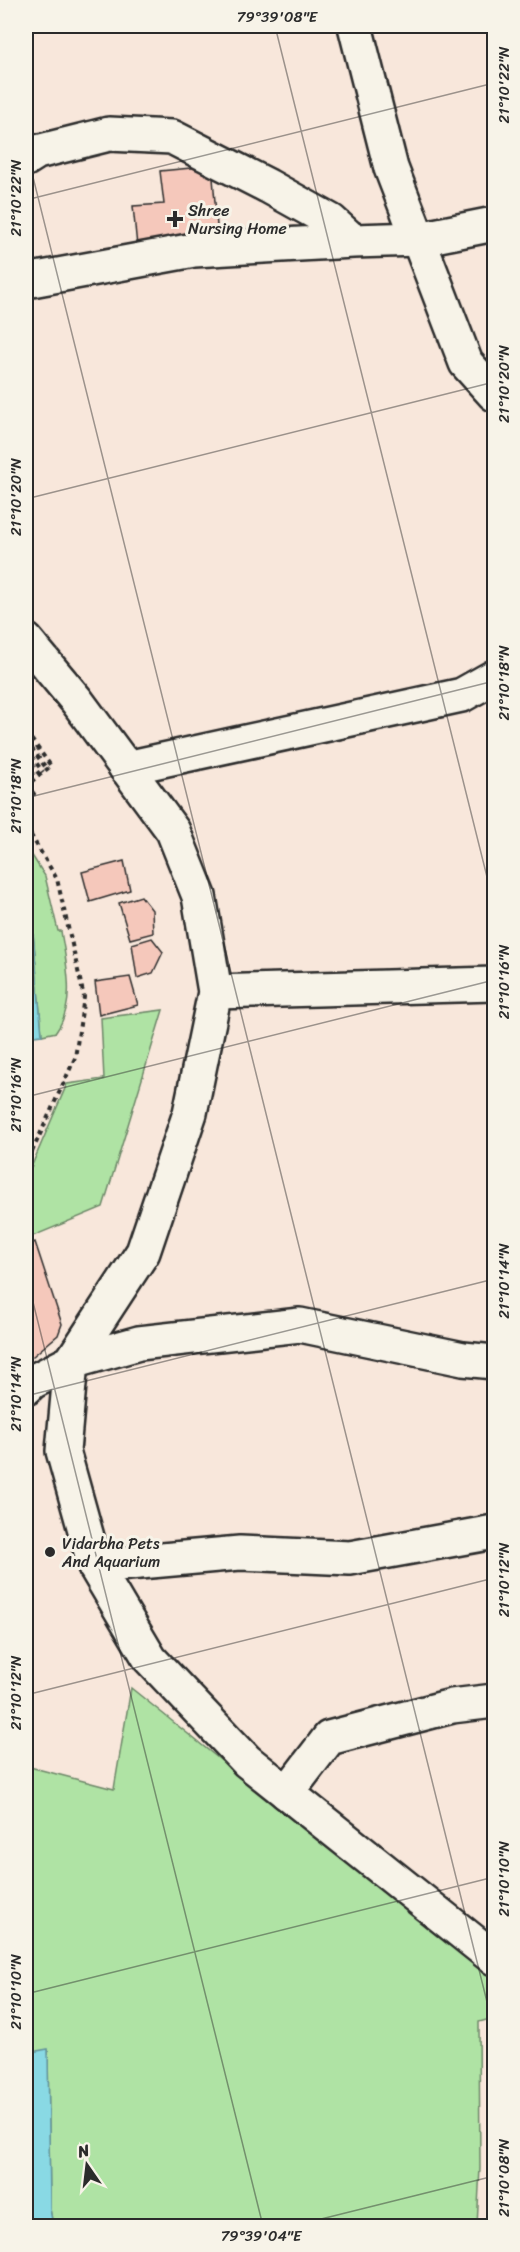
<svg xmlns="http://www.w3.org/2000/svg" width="520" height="2252" viewBox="0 0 520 2252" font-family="Sriracha,sans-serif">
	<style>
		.green { fill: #afe3a4; stroke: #6d8768; stroke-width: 1.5 }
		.water { fill: #89d9e4; stroke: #63939a; stroke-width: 1.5 }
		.building { fill: #f5c8bb; stroke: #2b2b2b; stroke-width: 1.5 }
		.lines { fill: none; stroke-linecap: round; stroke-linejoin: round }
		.street-casing { stroke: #2b2b2b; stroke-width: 38 }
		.secondary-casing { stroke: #2b2b2b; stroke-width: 38 }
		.highway-casing { stroke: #2b2b2b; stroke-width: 38 }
		.path { stroke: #2b2b2b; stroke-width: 4; stroke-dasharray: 4.5 4.5; stroke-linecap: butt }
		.street { stroke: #f7f3e8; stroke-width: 33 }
		.secondary { stroke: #f7f3e8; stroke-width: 33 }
		.highway { stroke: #f7f3e8; stroke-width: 33 }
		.ticks { fill: none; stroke: #2b2b2b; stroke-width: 1.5; stroke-opacity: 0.45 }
		.poi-dot { fill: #2b2b2b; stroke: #f7f3e8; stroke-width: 2 }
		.labels { text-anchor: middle; stroke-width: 6; stroke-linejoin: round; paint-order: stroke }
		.poi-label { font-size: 16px; fill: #2b2b2b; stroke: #f7f3e8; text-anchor: start }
		.neatline { fill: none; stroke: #2b2b2b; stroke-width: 2 }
		.ticks-label { font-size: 15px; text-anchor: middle; fill: #2b2b2b }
	</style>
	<rect width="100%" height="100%" fill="#f8e7db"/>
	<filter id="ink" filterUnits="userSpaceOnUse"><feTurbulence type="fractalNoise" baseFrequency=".0167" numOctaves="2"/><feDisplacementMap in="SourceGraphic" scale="12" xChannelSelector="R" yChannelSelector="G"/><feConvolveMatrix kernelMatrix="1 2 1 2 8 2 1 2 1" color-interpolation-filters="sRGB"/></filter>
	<g filter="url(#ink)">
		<path class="green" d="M26 846 45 876 58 931H61C66 964 77 1002 56 1032L42 1035 32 922 26 910Z
			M163 1010 103 1207 26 1239V1179L67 1084 104 1079 101 1018Z
			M131 1688 459 1952 494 1977V2018L479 2022 480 2168 477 2226H53L50 2209 48 2050 26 2053V1766L114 1789Z"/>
		<path class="water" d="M26 910 32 921 42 1035 26 1037Z
			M48 2049 50 2209 53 2226H26V2053Z"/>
		<path class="building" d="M212 166 218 238 137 246 133 206 164 204 160 171Z
			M124 861 130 890 90 902 82 872Z
			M141 896 152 910 153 933 130 939 119 903Z
			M152 938 163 952 153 973 137 978 132 944Z
			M130 977 138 1005 99 1015 95 982Z
			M35 1242 62 1324 58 1335 26 1362V1246Z"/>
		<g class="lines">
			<defs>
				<path id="street" d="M26 159 37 152 109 134 172 137 268 186 331 221 353 241
					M26 281 194 250 353 241 419 239 494 224
					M126 768 462 695 494 677
					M215 992 494 984
					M71 1362 139 1343 300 1325 463 1359 494 1362
					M95 1566 240 1553 350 1558 494 1532
					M287 1793 329 1738 452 1706 494 1701"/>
				<path id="secondary" d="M355 26 391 168 466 363 494 394
					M71 1362 63 1451 95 1566 150 1659 247 1761 494 1958"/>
				<path id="highway" d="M26 640 77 701 173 831 199 896 215 992 190 1113 143 1252 71 1362 32 1382 26 1388"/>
			</defs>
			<use href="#street" class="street-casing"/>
			<use href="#secondary" class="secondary-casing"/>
			<use href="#highway" class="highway-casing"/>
			<path class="path" d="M26 732 51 766 27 785
				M26 741 47 769
				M26 749 43 772
				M26 757 40 775
				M26 764 36 778
				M26 774 31 781
				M26 800 34 794 26 784
				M26 827 57 879 84 997 75 1058 26 1165"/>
			<use href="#street" class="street"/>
			<use href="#secondary" class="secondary"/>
			<use href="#highway" class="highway"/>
		</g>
	</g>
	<path class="ticks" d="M275 26 494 905M26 149 494 2030M26 200 494 83M26 499 494 382M26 798 494 681M26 1097 494 980M26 1274 263 2226M26 1396 494 1279M26 1695 494 1578M26 1994 494 1877M293 2226 494 2176"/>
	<g class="poi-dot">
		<path d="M172 210h6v6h6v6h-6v6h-6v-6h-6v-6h6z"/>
		<circle cx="50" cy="1552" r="6"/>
	</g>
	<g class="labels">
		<g class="poi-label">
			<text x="188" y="216">Shree<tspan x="188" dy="18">Nursing Home</tspan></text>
			<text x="62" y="1549">Vidarbha Pets<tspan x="62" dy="18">And Aquarium</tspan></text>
		</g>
	</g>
	<rect width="520" height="2252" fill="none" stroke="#f7f3e8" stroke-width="66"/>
	<g transform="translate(87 2165) rotate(346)" stroke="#f7f3e8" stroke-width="4.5" paint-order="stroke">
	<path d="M0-4.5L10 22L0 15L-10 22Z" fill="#2b2b2b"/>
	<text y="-9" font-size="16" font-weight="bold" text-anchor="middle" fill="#2b2b2b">N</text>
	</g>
	<rect x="33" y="33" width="454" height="2186" class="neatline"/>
	<g class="ticks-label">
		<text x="277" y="22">79°39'08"E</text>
		<text transform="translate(504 85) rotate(-90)" y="5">21°10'22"N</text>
		<text transform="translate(16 198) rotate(-90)" y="5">21°10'22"N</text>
		<text transform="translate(504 384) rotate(-90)" y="5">21°10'20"N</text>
		<text transform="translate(16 497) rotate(-90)" y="5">21°10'20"N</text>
		<text transform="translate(504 683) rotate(-90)" y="5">21°10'18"N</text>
		<text transform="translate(16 796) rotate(-90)" y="5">21°10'18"N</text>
		<text transform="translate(504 982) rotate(-90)" y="5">21°10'16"N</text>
		<text transform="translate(16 1095) rotate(-90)" y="5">21°10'16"N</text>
		<text transform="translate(504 1281) rotate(-90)" y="5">21°10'14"N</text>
		<text transform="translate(16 1394) rotate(-90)" y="5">21°10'14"N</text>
		<text transform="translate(504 1580) rotate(-90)" y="5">21°10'12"N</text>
		<text transform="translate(16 1693) rotate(-90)" y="5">21°10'12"N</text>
		<text transform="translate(504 1879) rotate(-90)" y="5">21°10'10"N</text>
		<text transform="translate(16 1992) rotate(-90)" y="5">21°10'10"N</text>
		<text transform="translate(504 2178) rotate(-90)" y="5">21°10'08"N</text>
		<text x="261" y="2241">79°39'04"E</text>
	</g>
</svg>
